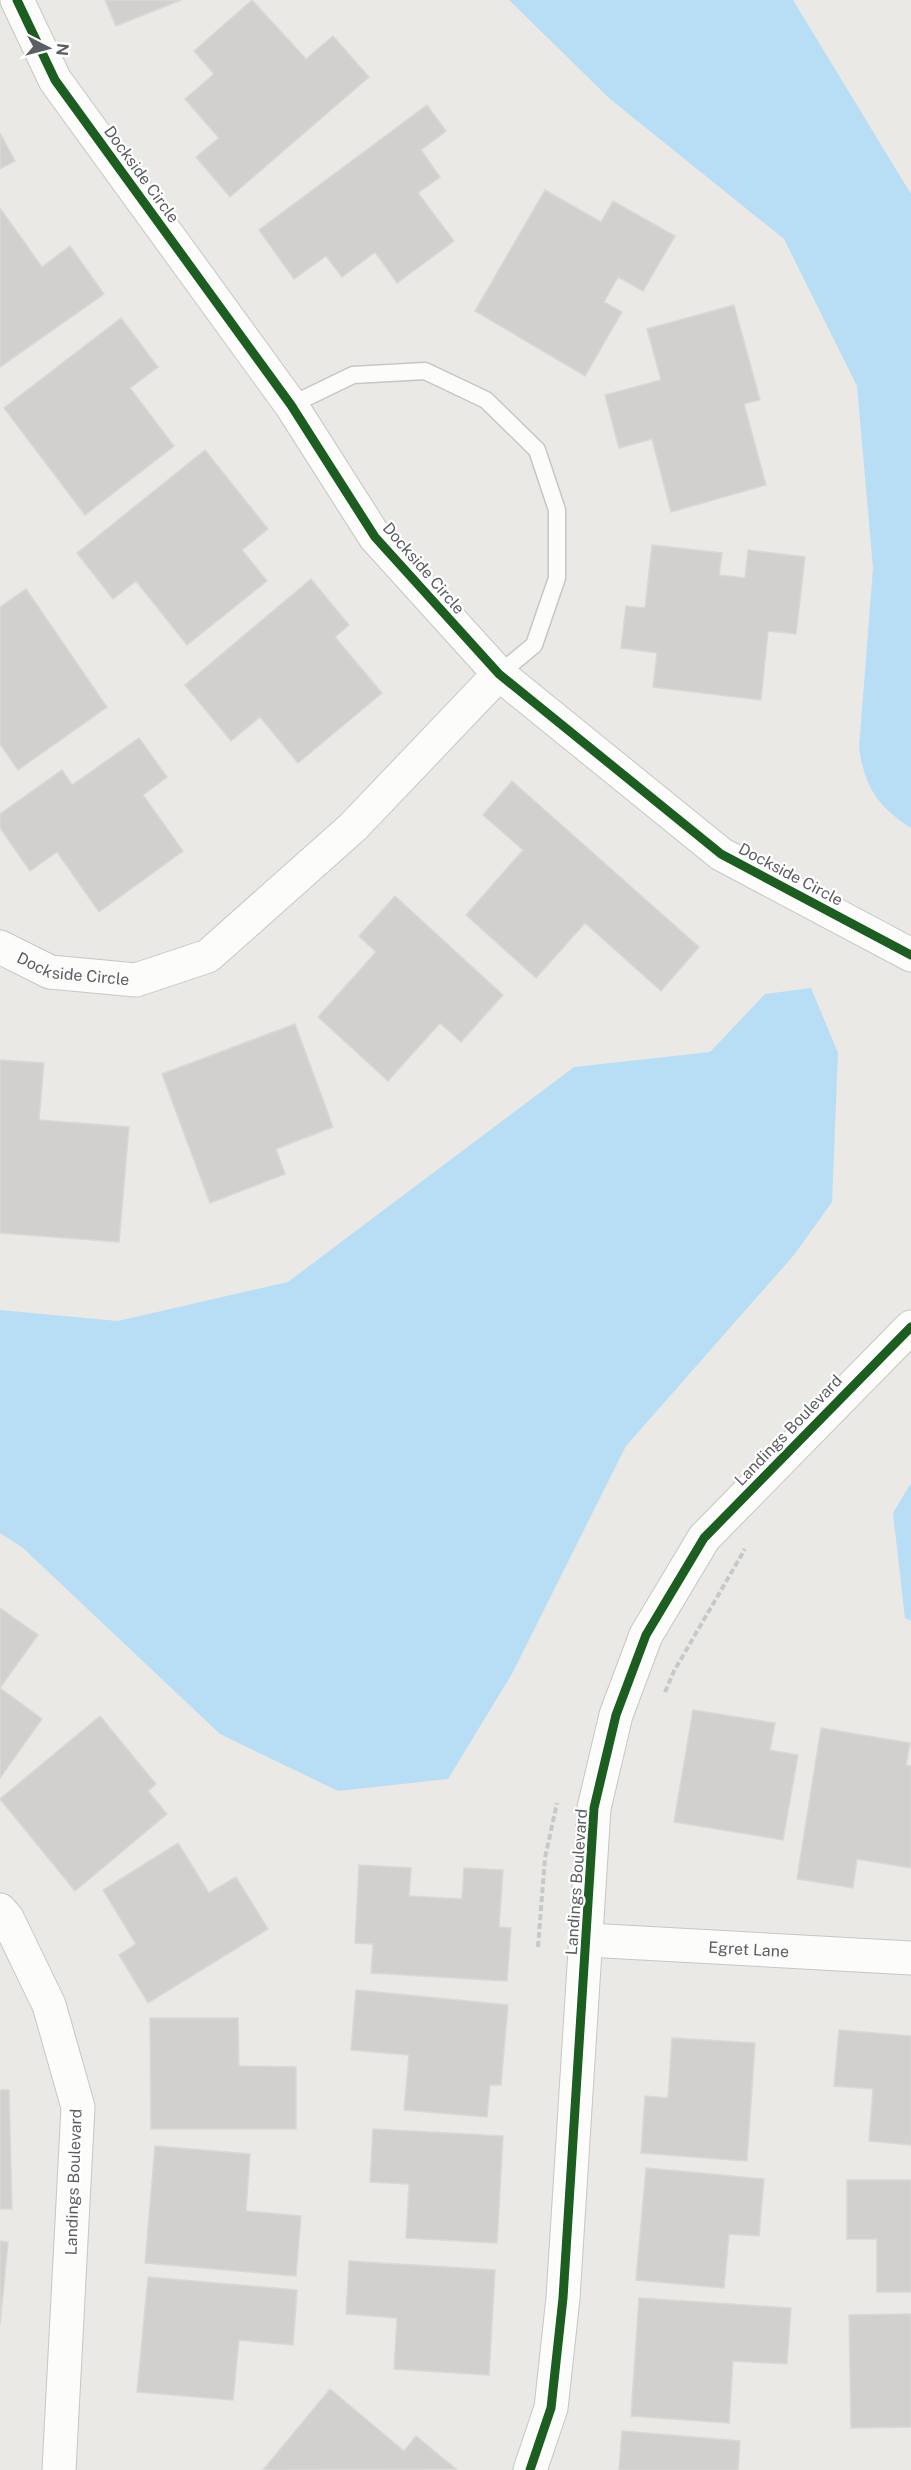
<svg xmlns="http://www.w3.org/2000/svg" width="911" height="2470" viewBox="0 0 911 2470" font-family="'Public Sans',sans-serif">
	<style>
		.water { fill: #b8def6 }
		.building { fill: #d1d0ce; stroke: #dad8d4; stroke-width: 1.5 }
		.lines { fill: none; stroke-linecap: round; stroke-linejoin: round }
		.service-casing { stroke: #c6c6c6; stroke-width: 19 }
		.minor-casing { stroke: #c6c6c6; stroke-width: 35 }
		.path { stroke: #c5cac8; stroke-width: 4; stroke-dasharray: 6 3; stroke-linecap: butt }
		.service { stroke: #fcfcfb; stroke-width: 16 }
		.minor { stroke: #fcfcfb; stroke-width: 33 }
		.cycleway-casing { stroke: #fff; stroke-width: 13 }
		.cycleway { stroke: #1b5e20; stroke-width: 9 }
		.labels { text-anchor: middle; stroke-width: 4.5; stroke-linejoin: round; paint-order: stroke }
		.street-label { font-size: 16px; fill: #5b5f63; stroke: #fff }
	</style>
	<rect width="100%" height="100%" fill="#eae9e5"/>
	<path class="water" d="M509 0H793L911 194V828C877 806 865 787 859 748L873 568 857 386 784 239 610 99Z
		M811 988 838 1053 832 1202 794 1255 626 1446 513 1672 448 1779 338 1791 220 1734 23 1548 0 1533V1310L118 1321 288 1282 574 1067 710 1052 765 994Z
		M911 1483V1621L905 1618 893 1513Z"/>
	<path class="building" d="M105 0H181L116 26Z
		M252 0 306 59 333 36 369 77 230 197 196 157 219 138 185 99 214 74 194 51Z
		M427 105 446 131 421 150 440 177 418 193 454 241 397 283 375 252 342 277 326 256 294 279 259 230Z
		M0 133 15 161 0 169Z
		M545 190 601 222 613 201 675 236 643 291 618 277 604 302 622 312 585 376 475 311Z
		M0 208 42 267 70 246 104 294 0 367Z
		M734 305 760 400 744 404 766 485 671 512 652 439 619 448 605 395 661 380 647 329Z
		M121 318 158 367 130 388 174 446 85 515 4 408Z
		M205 450 268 529 242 550 267 581 187 645 136 581 113 599 77 553Z
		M652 545 722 553 719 575 745 578 748 550 805 557 796 634 768 631 761 700 653 687 657 653 621 648 626 606 645 608Z
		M311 579 349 625 335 637 382 693 298 763 260 717 231 741 185 685Z
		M26 589 107 707 18 770 0 744V607Z
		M139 738 167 777 143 795 183 851 99 912 57 852 30 871 0 828V814L62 770 72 785Z
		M512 781 699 947 661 991 585 923 536 978 466 915 523 850 483 815Z
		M395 896 503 995 461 1042 440 1023 388 1081 318 1017 376 952 359 936Z
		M295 1024 333 1127 276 1149 285 1174 210 1203 162 1074Z
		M0 1060 44 1063 39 1120 129 1127 119 1242 0 1233Z
		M0 1608 38 1635 0 1688 42 1719 0 1778Z
		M693 1710 775 1723 770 1750 798 1755 783 1840 674 1822Z
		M100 1716 156 1784 148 1791 167 1814 75 1891 0 1799Z
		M821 1728 910 1743 906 1765 911 1766V1868L857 1859 853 1888 797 1879Z
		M178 1843 209 1893 236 1877 268 1929 148 2003 119 1955 136 1944 103 1890Z
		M359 1865 411 1868 409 1896 462 1899 464 1868 503 1870 499 1927 511 1928 507 1981 371 1973 373 1944 355 1943Z
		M356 1990 508 2005 501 2085H490L487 2117 404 2110 409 2055 351 2050Z
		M150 2018H238L239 2066 296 2067V2129H151Z
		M839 2030 911 2036V2145L869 2141 873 2089 834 2086Z
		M672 2038 755 2043 747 2161 641 2153 645 2096 668 2098Z
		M0 2090H9L12 2209H0Z
		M373 2129 503 2136 497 2243 406 2238 409 2184 370 2182Z
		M155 2146 250 2154 246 2211 301 2216 296 2276 145 2263Z
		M646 2168 764 2179 759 2236 729 2234 724 2288 636 2280Z
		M847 2180H911V2292H877V2239H847Z
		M0 2241 8 2242 0 2325Z
		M349 2261 495 2270 489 2375 394 2369 397 2318 346 2314Z
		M148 2277 297 2290 293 2345 239 2340 233 2400 137 2392Z
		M639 2298 791 2308 787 2364 733 2361 729 2423 631 2416Z
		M911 2314V2427L851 2428 849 2315Z
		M330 2389 404 2451 416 2436 456 2469 263 2470Z
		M622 2431 740 2441 738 2470H619Z"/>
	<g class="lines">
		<defs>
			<path id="service" d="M291 405 353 375 425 371 486 400 537 450 557 510V578L534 645 499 674"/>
			<g id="minor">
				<path d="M17 0 55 80 291 405 375 537 499 674 721 854 911 955"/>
				<path id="s1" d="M0 947 50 972 136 980 208 956 353 827 499 674"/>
				<path d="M0 1910 7 1918 49 2005 78 2107 59 2470"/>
				<path id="s2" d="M587 1940 911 1958"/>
				<path d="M530 2470 551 2408 563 2298 594 1808 616 1715 646 1635 704 1538 911 1327"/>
			</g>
		</defs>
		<use href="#service" class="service-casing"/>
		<use href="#minor" class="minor-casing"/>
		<path class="path" d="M665 1692 674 1671 745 1549
			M538 1947 545 1858 557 1803"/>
		<use href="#service" class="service"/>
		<use href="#minor" class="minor"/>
		<defs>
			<path id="cycleway" d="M17 0 55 80 291 405 375 537 499 674 721 854 911 955
				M530 2470 551 2408 563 2298 594 1808 616 1715 646 1635 704 1538 911 1327"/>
		</defs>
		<use href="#cycleway" class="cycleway-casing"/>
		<use href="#cycleway" class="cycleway"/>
	</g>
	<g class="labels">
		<g class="street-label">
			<text transform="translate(142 174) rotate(54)" y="6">Dockside Circle</text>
			<text transform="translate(424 568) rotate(49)" y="6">Dockside Circle</text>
			<text transform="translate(791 874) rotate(28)" y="6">Dockside Circle</text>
			<text dy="6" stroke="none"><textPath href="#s1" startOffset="78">Dockside Circle</textPath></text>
			<text transform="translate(788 1430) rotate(-46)" y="6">Landings Boulevard</text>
			<text transform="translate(576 1882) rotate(-86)" y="6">Landings Boulevard</text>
			<text dy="6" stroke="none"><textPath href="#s2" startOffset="162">Egret Lane</textPath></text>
			<text transform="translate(73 2182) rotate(-88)" y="6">Landings Boulevard</text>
		</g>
	</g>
	<g transform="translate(48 48) rotate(96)" stroke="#ffffff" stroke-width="4.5" paint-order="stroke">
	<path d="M0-4.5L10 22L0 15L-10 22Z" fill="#5b5f63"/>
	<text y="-9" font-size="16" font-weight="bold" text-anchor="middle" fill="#5b5f63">N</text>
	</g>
</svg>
